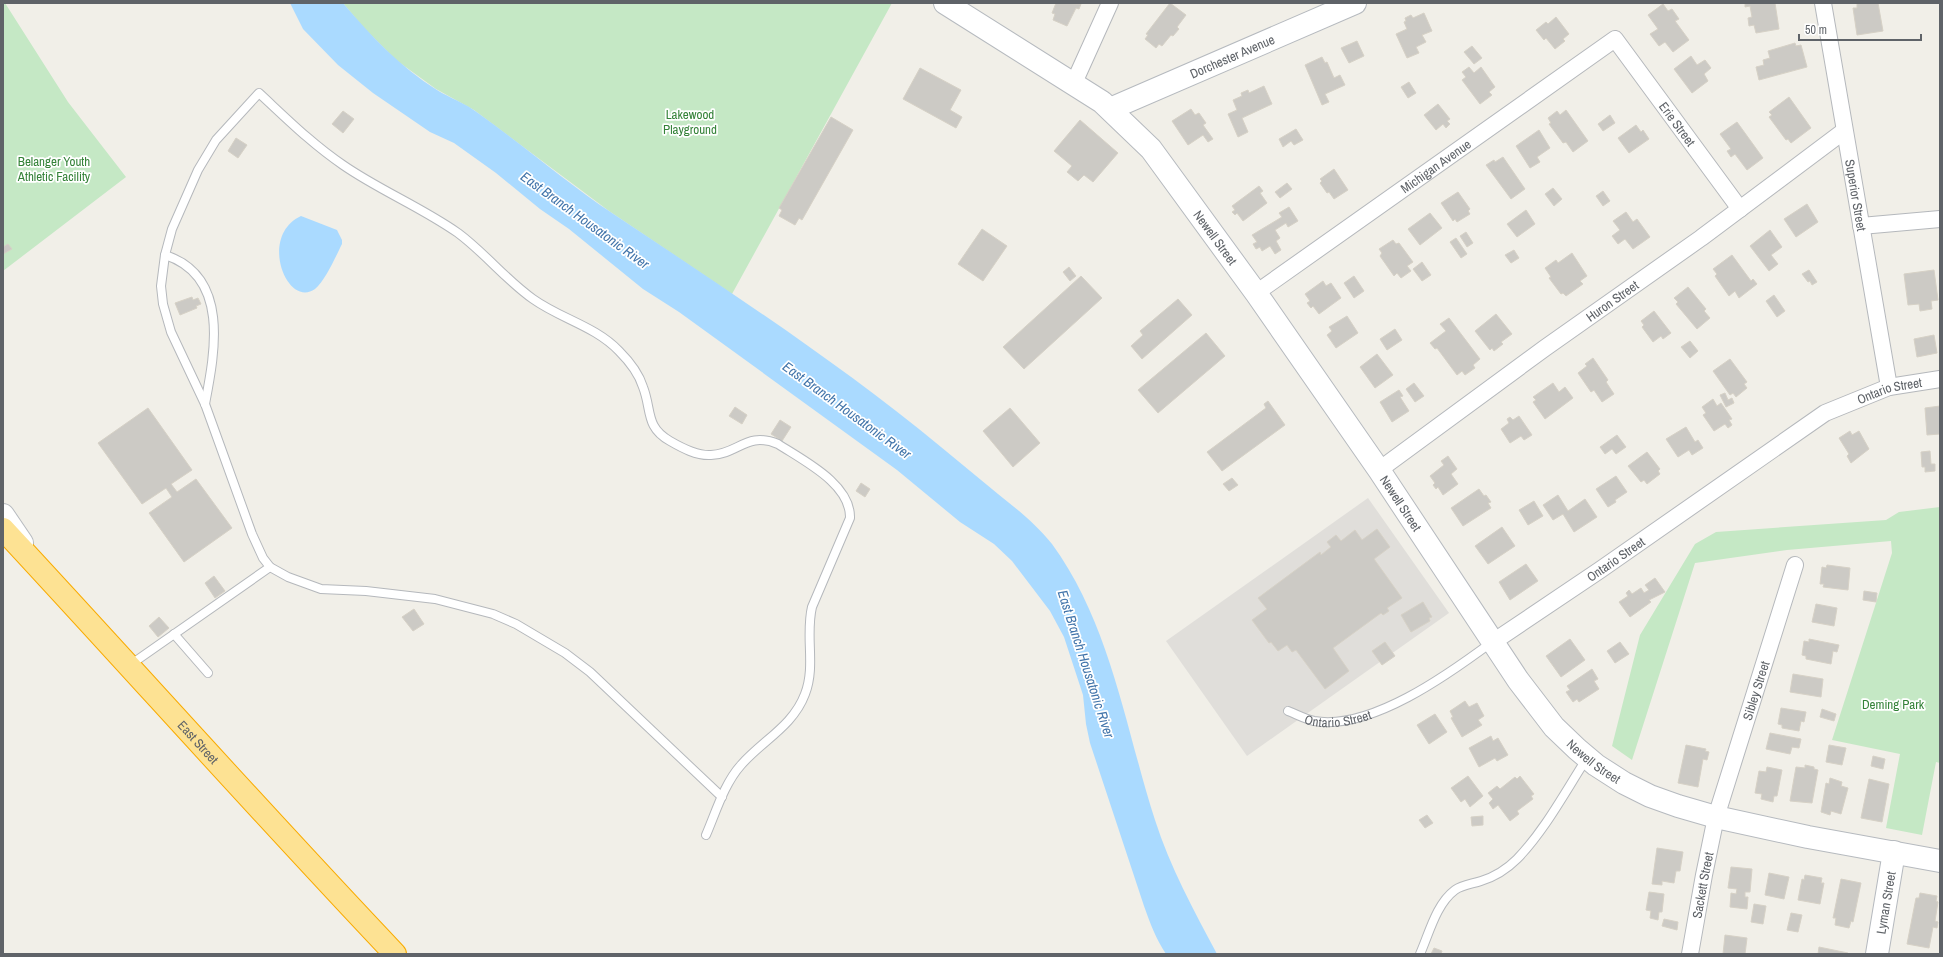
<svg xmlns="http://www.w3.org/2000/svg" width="1943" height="957" viewBox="0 0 1943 957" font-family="'Archivo Narrow',sans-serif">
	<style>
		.industrial { fill: #e0deda }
		.green { fill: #c5e8c5 }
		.water { fill: #aadaff }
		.building { fill: #cccac5; stroke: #d6d1c6 }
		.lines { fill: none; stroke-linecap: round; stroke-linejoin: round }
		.lane-casing { stroke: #b5b8bc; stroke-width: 10 }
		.street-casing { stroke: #b5b8bc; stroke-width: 18 }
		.secondary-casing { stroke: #b6babf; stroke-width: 24 }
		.highway-casing { stroke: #f9ab00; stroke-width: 24 }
		.lane { stroke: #fff; stroke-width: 8 }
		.street { stroke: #fff; stroke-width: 16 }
		.secondary { stroke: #fff; stroke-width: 22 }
		.highway { stroke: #fde293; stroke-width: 22 }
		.labels { text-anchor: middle; stroke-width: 3.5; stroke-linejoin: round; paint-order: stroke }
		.street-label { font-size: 13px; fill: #5f6368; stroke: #fff }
		.park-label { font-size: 13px; fill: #348238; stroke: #fff }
		.water-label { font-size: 14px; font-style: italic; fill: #4174aa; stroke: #fff }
	</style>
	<rect width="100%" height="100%" fill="#f1efe8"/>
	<path class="industrial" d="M1368 498 1449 613 1247 756 1166 641Z"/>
	<path class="green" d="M3 3H5L68 102 126 177 3 271Z
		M343 3H892L732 294 609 211 474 110 436 89 396 60 363 27Z
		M1940 507V763L1936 762 1922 835 1886 828 1900 754 1832 740 1892 553 1891 541 1787 550 1695 563 1632 760 1612 746 1640 635 1695 544 1716 532 1886 520 1899 512Z"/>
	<path class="water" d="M290 3H343C371 36 400 67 437 90 450 98 465 103 478 113 523 145 566 182 612 213 724 288 837 361 941 447 960 463 979 478 998 494 1017 509 1037 525 1052 544 1111 625 1125 727 1155 820 1170 867 1194 911 1217 954H1166C1156 939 1150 923 1144 906L1090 743 1086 724 1083 695 1064 637 1050 611 1012 561 994 544 960 522 897 470 679 312 643 289 569 229 540 209 496 173 454 143 430 132 373 93 338 65 303 29Z
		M301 216 337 230 342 240V244C336 256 325 281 315 289 287 309 258 236 301 216Z"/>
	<path class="building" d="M1056 3 1081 4 1079 9 1076 8 1067 26 1053 20 1055 14 1052 13Z
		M1170 3 1186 15 1177 27 1179 29 1173 36 1171 35 1162 46 1159 44 1156 48 1145 39 1148 35 1146 34Z
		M1745 3H1775L1779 29 1756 33 1754 25 1749 26 1748 18 1752 17 1750 6 1745 7Z
		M1857 3H1878L1883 31 1857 35 1853 8H1857Z
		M1663 4 1668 11 1672 9 1679 19 1675 21 1689 40 1673 52 1665 42 1659 46 1650 34 1658 29 1648 15Z
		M1424 13 1432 31 1422 35 1426 42 1416 47 1419 53 1407 58 1396 34 1407 29 1404 22 1406 21 1405 18 1411 15 1413 18Z
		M1556 17 1569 34 1563 39 1565 41 1555 49 1546 38 1544 40 1536 30 1546 22 1548 24Z
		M1357 41 1364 56 1349 63 1341 48Z
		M1795 43 1796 46 1801 45 1807 67 1759 80 1756 67 1764 65 1763 60 1770 58 1768 51Z
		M1472 46 1482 58 1474 64 1464 52Z
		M1691 56 1697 65 1705 60 1711 68 1704 74 1708 81 1692 93 1674 69Z
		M1322 57 1325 63 1327 62 1334 78 1340 75 1345 85 1325 94 1329 102 1322 105 1305 65Z
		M1469 67 1474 73 1481 67 1495 87 1489 92 1492 95 1480 104 1462 80 1466 77 1462 72Z
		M920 68 961 90 950 110 962 117 956 128 903 99Z
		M1409 82 1416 93 1408 98 1401 87Z
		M1264 86 1272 104 1242 118 1248 132 1238 137 1228 114 1237 110 1233 100 1242 96 1241 93 1248 90 1249 93Z
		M1789 97 1811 128 1791 143 1788 139 1786 140 1769 117 1772 115 1769 112Z
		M1438 104 1450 119 1447 121 1450 124 1446 128 1443 124 1436 130 1424 115Z
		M1191 109 1195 115 1199 113 1206 123 1203 125 1213 139 1208 142 1203 135 1188 145 1172 121Z
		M1566 110 1588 141 1573 152 1566 142 1563 143 1549 124 1551 123 1548 118 1557 111 1560 115Z
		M343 111 354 119 343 133 332 124Z
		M1610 115 1615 123 1603 131 1598 124Z
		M831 117 853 130 802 220 799 218 795 225 779 216 782 210 779 208Z
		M1080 120 1118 153 1093 182 1084 175 1078 181 1067 172 1072 166 1054 151Z
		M1737 122 1763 158 1747 170 1735 154 1731 157 1727 151 1731 149 1720 134Z
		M1636 125 1641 132 1643 130 1649 139 1629 153 1618 138Z
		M1296 129 1303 140 1294 145 1291 141 1283 147 1279 139Z
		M1539 130 1550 148 1537 157 1540 162 1530 168 1516 146Z
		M236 138 247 145 238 158 228 151Z
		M1503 157 1525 189 1511 199 1486 165 1494 160 1495 162Z
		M1334 169 1348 190 1334 199 1329 192 1327 193 1320 183 1322 181 1320 179Z
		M1287 183 1292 189 1280 198 1275 192Z
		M1259 186 1263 191 1260 193 1267 203 1243 221 1237 213 1235 215 1232 212 1235 210 1232 206Z
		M1553 188 1562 199 1554 206 1545 194Z
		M1603 191 1610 201 1603 206 1596 196Z
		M1458 192 1470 209 1468 211 1470 214 1457 222 1455 219 1453 221 1441 203Z
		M1807 204 1818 222 1796 237 1784 219Z
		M1289 207 1298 221 1288 227 1286 223 1275 230 1280 238 1276 241 1281 250 1275 254 1270 246 1262 251 1260 247 1256 249 1253 244 1257 242 1252 235 1282 217 1279 213Z
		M1526 210 1535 224 1517 237 1507 224Z
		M1626 212 1633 222 1637 219 1650 237 1633 249 1625 239 1618 244 1612 236 1620 230 1613 221Z
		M1430 213 1442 228 1420 245 1408 229Z
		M982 229 1007 246 983 281 958 264Z
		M1770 230 1782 247 1771 255 1778 264 1769 271 1750 246Z
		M1466 232 1473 243 1467 247 1460 236Z
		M1456 238 1467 254 1461 258 1450 242Z
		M1393 240 1396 244 1399 243 1413 262 1407 266 1411 271 1401 278 1397 273 1394 276 1380 256 1382 253 1379 249Z
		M8 244 12 249 3 254V247Z
		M1514 250 1519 258 1511 263 1505 255Z
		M1572 253 1587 276 1580 281 1583 284 1566 296 1563 293 1561 294 1549 278 1551 277 1545 268 1556 260 1558 263Z
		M1732 255 1751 281 1753 279 1757 284 1739 298 1735 291 1729 296 1715 276 1717 274 1713 269Z
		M1422 262 1431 275 1422 281 1413 269Z
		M1069 267 1076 276 1070 281 1063 272Z
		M1809 270 1817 282 1812 285 1810 281 1808 282 1802 274Z
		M1934 270 1938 300 1931 301 1932 309 1920 311 1919 304 1908 305 1904 274Z
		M1081 276 1102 298 1024 369 1003 347Z
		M1354 276 1364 291 1354 298 1344 283Z
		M1323 281 1326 286 1331 283 1341 298 1319 314 1313 306 1311 308 1307 303 1310 301 1305 294Z
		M1688 287 1706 309 1704 311 1710 318 1697 329 1676 304 1678 302 1674 298Z
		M1774 295 1785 311 1777 317 1766 301Z
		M192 297 193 300 198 298 201 304 196 306 197 308 180 315 175 303Z
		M1178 299 1192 315 1142 359 1131 346 1143 335 1140 331Z
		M1654 311 1671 333 1663 339 1661 336 1653 342 1642 327 1644 325 1641 321Z
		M1496 314 1512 334 1501 342 1503 344 1494 351 1492 348 1490 350 1475 331Z
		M1347 316 1358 333 1336 348 1327 335 1332 331 1329 327Z
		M1449 318 1480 359 1473 365 1475 368 1465 375 1462 371 1457 375 1437 348 1435 349 1430 343 1446 331 1440 324Z
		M1395 329 1402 340 1387 350 1380 339Z
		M1206 333 1225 356 1158 413 1138 390Z
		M1934 335 1937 353 1917 357 1914 339Z
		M1690 341 1698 351 1690 358 1681 347Z
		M1377 354 1393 375 1375 388 1360 367Z
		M1593 358 1608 380 1606 382 1614 394 1602 402 1594 390 1591 392 1578 373 1587 366 1585 364Z
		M1730 359 1747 382 1744 384 1747 388 1736 397 1733 393 1730 395 1713 371Z
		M1414 383 1424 396 1415 402 1406 389Z
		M1553 383 1559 392 1565 387 1573 398 1545 419 1533 402 1536 400 1533 397Z
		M1399 390 1403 396 1400 397 1409 411 1392 422 1380 402Z
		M1725 393 1728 400 1732 398 1734 403 1726 407 1720 395Z
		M1713 399 1717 406 1721 403 1732 419 1729 420 1732 425 1728 428 1725 424 1714 431 1703 415 1706 413 1702 407Z
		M1268 401 1285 425 1222 471 1207 452 1266 408 1264 404Z
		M1940 406V434L1927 435 1925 408Z
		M735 407 747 415 742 424 729 416Z
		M148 408 192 470 171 484 177 492 196 479 232 528 184 562 149 513 172 497 166 488 142 504 98 443Z
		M1010 408 1040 443 1013 467 983 431Z
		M1519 416 1532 435 1524 440 1521 436 1510 443 1501 429 1509 423 1507 419 1510 417 1513 420Z
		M780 420 791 427 782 441 771 434Z
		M1686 427 1695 442 1698 440 1703 448 1692 455 1689 450 1678 457 1666 439Z
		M1850 431 1852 435 1859 431 1869 449 1851 463 1847 456 1849 454 1839 438Z
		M1617 435 1626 447 1616 454 1612 449 1605 454 1600 447Z
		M1930 451 1931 464H1935V471L1925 472V467H1922L1921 452Z
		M1647 452 1660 469 1658 471 1660 474 1647 484 1644 480 1641 482 1628 466Z
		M1448 456 1457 469 1451 474 1458 484 1443 495 1438 487 1436 489 1433 485 1435 483 1430 476 1444 465 1441 461Z
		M1616 476 1627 492 1615 500 1616 502 1608 507 1596 489Z
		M1232 478 1238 485 1229 491 1223 484Z
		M861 483 870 489 865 497 856 491Z
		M1479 489 1484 496 1486 495 1491 502 1488 503 1491 508 1463 526 1451 508Z
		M1558 495 1568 511 1585 499 1597 517 1574 532 1563 514 1553 520 1543 505Z
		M1534 501 1543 516 1528 525 1519 510Z
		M1502 527 1515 546 1488 564 1475 546Z
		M1377 529 1390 547 1374 559 1402 598 1387 608 1389 611 1383 615 1381 613 1333 648 1349 671 1325 689 1296 650 1292 652 1287 645 1278 651 1271 642 1269 643 1252 620 1267 609 1258 598 1320 552 1321 555 1331 547 1327 542 1336 535 1341 541 1355 530 1362 540Z
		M1526 564 1538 581 1510 600 1499 582Z
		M1827 565 1850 568 1848 590 1823 587 1824 584H1820L1822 567 1826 568Z
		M214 576 225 591 215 598 205 583Z
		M1655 578 1665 592 1649 600 1651 602 1630 617 1619 602 1628 596 1626 593 1629 590 1632 594 1641 588 1644 593 1649 590 1645 585Z
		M1864 591 1877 593 1876 602 1863 600Z
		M1423 602 1432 617 1429 618 1430 621 1411 632 1401 615Z
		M1816 604 1837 608 1834 626 1812 622Z
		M414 609 424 624 413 631 402 617Z
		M159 617 169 628 158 637 149 626Z
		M1570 639 1585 660 1561 677 1546 656Z
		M1809 639 1839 645 1837 652 1833 651 1831 664 1806 659V656L1802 655 1804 641 1809 642Z
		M1385 642 1395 656 1382 665 1372 651Z
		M1620 642 1629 654 1615 663 1607 651Z
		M1592 669 1598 679 1594 681 1599 689 1579 702 1577 699 1573 702 1566 692 1570 690 1567 686Z
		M1793 674 1823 679 1821 697 1790 692Z
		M1465 701 1469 707 1477 703 1484 716 1478 720 1482 725 1462 737 1451 718 1453 717 1450 711Z
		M1781 708 1806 712 1804 722 1801 721 1799 731 1782 728V725L1778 724Z
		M1822 709 1836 714 1834 721 1820 717Z
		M1435 714 1447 732 1429 744 1417 725Z
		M1770 733 1801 739 1799 748 1792 747 1790 754 1766 749Z
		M1491 736 1493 741 1498 738 1508 755 1497 761 1495 758 1479 767 1469 748Z
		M1686 745 1706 749 1705 751 1709 752 1707 760 1703 759 1698 787 1678 783Z
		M1829 745 1846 748 1842 765 1826 762Z
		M1873 756 1885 759 1883 769 1871 766Z
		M1805 765 1814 767V769L1818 770 1812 803 1790 801 1796 767 1805 768Z
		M1767 767 1782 770 1777 796H1774L1773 802 1761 799 1762 794 1755 793 1759 771 1766 772Z
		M1468 776 1483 796 1470 807 1465 799 1461 802 1451 788Z
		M1520 776 1534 794 1531 796 1533 799 1517 811 1519 814 1510 821 1498 805 1493 809 1489 803 1493 799 1488 793 1497 786 1500 789 1515 777 1517 779Z
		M1830 778 1842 782 1841 786 1848 788 1841 814 1831 811 1830 815 1821 812 1826 783 1829 784Z
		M1869 779 1889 784 1882 822 1861 818Z
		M1427 815 1433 823 1425 828 1419 820Z
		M1483 816V825L1472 826 1471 817Z
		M1657 848 1683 852 1680 871H1676L1674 883 1662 881V885L1652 884Z
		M1731 867 1752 869 1750 892H1745V897H1748L1747 909 1730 907 1731 893 1736 894 1737 889 1728 888Z
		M1769 873 1789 877 1784 899 1765 895Z
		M1805 875 1822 878 1821 883H1824L1820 904 1798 900 1802 879 1804 880Z
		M1841 879 1861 883 1853 922 1851 921 1849 928 1835 925 1836 918H1833Z
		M1649 892 1664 894 1662 912H1659L1658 920 1650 918 1651 911 1646 910Z
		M1920 893 1937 896 1936 901 1938 902 1935 921 1938 922 1937 928 1933 927 1929 948 1907 944 1916 898H1919Z
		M1754 904 1766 906 1763 924 1751 922Z
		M1791 913 1802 915 1798 932 1787 930Z
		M1664 919 1678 922 1677 930 1662 926Z
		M1725 935 1747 938 1745 954H1723Z
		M1819 947 1848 953V954H1818Z
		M1434 948 1442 951 1441 954H1431Z"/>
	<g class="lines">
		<defs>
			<g id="lane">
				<path d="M165 255C230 276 215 352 205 404"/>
				<path d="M270 567 288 577 321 589 366 591 435 599 493 614 516 624 565 653 590 672 722 797"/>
				<path d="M174 634 208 673"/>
				<path d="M130 665 270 567 263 558 252 534 205 404 171 332 163 304 161 286 165 255 172 229 198 170 216 140 259 93C286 118 312 144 343 165 379 190 421 207 458 233 485 253 506 280 533 299 561 319 595 326 619 351 629 361 639 374 643 387 652 410 645 427 670 441 682 448 697 456 711 455 739 454 746 431 778 444 804 461 851 484 850 518L812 607C805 636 816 666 805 694 793 726 763 740 741 765 724 784 716 812 706 835"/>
				<path id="s1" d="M1288 711C1296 714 1305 719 1314 721 1370 731 1449 674 1492 642"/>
				<path d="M1420 954C1429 934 1436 904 1455 890 1462 885 1472 884 1481 881 1494 877 1507 869 1517 859 1545 830 1565 792 1587 758"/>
			</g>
			<g id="street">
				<path id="s2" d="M1823 3 1889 387"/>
				<path d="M1073 85 1110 3"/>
				<path d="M1861 226 1940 219"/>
				<path id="s3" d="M1256 293 1615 39 1740 209"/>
				<path id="s4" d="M1379 470 1545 348 1701 238 1844 131"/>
				<path id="s5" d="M1493 642 1600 570 1825 413 1889 387 1940 379"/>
				<path id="s6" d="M1690 954 1704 875 1716 817 1795 565"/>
			</g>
			<g id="secondary">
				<path id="s7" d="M945 3 1102 102 1151 149 1256 293 1379 470 1518 680 1554 727 1577 749 1596 765 1624 783 1650 796 1678 806 1716 817 1808 837 1940 861"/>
				<path id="s8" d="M1110 109 1355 3"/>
				<path d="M3 515 22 543"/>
				<path id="s9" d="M1877 954 1894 852"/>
			</g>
			<g id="highway">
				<path id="s10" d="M3 529C134 670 262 814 395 954"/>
			</g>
		</defs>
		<use href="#lane" class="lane-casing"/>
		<use href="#street" class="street-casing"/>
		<use href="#secondary" class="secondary-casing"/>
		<use href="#highway" class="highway-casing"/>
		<use href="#lane" class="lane"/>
		<use href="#street" class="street"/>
		<use href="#secondary" class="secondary"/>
		<use href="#highway" class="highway"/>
	</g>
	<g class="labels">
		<g class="street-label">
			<text dy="5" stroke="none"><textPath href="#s8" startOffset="133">Dorchester Avenue</textPath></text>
			<text dy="5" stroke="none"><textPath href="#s3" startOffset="545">Erie Street</textPath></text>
			<text dy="5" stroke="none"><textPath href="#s3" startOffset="220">Michigan Avenue</textPath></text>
			<text dy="5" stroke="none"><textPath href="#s2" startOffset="195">Superior Street</textPath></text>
			<text dy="5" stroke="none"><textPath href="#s7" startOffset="363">Newell Street</textPath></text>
			<text dy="5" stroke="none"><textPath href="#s4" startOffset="288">Huron Street</textPath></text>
			<text dy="5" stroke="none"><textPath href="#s5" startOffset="472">Ontario Street</textPath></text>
			<text dy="5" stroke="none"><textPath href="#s7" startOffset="687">Newell Street</textPath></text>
			<text dy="5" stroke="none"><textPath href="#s5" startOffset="148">Ontario Street</textPath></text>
			<text dy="5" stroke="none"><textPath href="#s6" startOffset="272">Sibley Street</textPath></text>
			<text dy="5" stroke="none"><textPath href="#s1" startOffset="52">Ontario Street</textPath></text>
			<text dy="5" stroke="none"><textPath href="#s10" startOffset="289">East Street</textPath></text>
			<text dy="5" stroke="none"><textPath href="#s7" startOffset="1011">Newell Street</textPath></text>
			<text dy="5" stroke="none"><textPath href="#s6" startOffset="70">Sackett Street</textPath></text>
			<text dy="5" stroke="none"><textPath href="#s9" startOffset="52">Lyman Street</textPath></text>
		</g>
		<g class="park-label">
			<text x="690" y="119">Lakewood<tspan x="690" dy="15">Playground</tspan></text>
			<text x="54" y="166">Belanger Youth<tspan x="54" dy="15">Athletic Facility</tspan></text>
			<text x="1893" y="709">Deming Park</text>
		</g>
		<g class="water-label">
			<text transform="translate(585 220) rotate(36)" y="5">East Branch Housatonic River</text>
			<text transform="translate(847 410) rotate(36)" y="5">East Branch Housatonic River</text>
			<text transform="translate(1086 664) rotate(72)" y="5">East Branch Housatonic River</text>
		</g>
	</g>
	<rect width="1943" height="957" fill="none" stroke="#5f6368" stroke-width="8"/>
	<path d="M1799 34v6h122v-6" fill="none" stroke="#5f6368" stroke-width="2"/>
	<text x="1805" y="34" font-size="12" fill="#5f6368" stroke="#ffffff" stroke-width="3" paint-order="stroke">50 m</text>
</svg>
